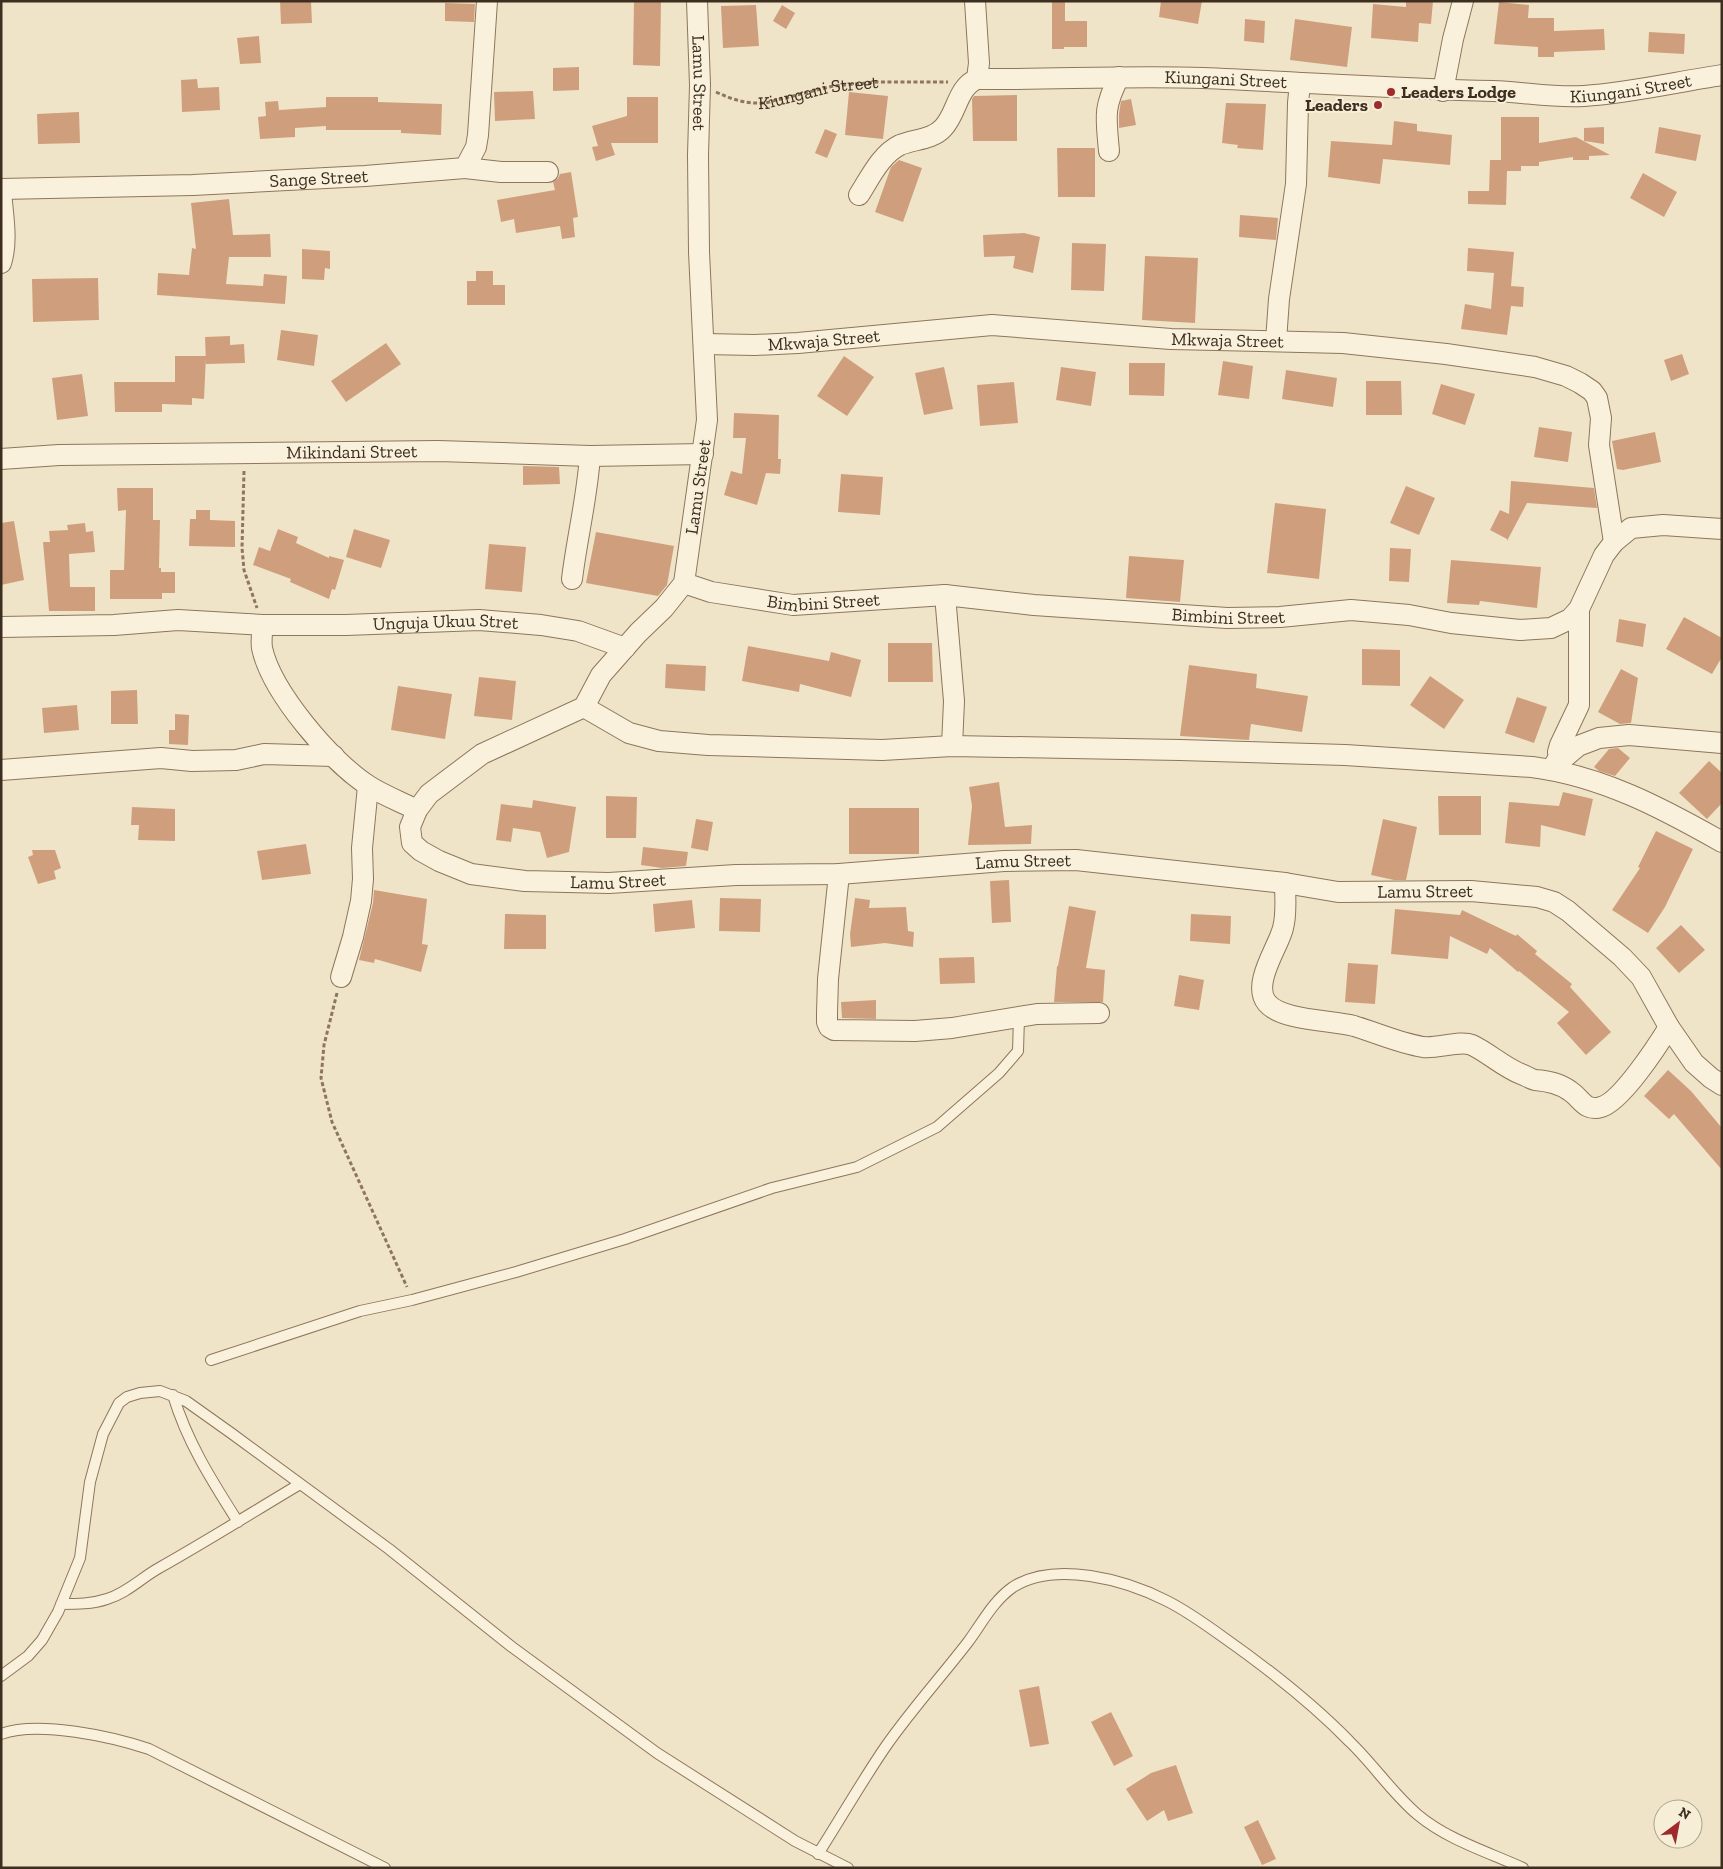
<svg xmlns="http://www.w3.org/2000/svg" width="1723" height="1869" viewBox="0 0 1723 1869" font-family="'Zilla Slab',serif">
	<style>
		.building { fill: #cf9f7d }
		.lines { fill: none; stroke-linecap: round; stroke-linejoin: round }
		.lane-casing { stroke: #8d765c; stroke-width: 12 }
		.street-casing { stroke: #8d765c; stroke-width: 22 }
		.path { stroke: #8d765c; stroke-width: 3; stroke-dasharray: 4 2.5; stroke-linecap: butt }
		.lane { stroke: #faf1dc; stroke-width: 10 }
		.street { stroke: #faf1dc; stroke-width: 20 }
		.poi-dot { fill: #9e2a2b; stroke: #f7eed8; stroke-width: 2 }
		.labels { text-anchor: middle; stroke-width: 4; stroke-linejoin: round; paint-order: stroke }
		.street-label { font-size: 18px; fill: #3d2e20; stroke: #f7eed8 }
		.poi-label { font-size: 18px; font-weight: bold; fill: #3d2e20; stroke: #f7eed8; text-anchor: start }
	</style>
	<rect width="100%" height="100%" fill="#f0e4c8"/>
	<path class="building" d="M280 1H311L312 23 281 24Z
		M634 1H661L660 66 633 65Z
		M1052 1H1065V21H1087V47H1064V49H1052Z
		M1161 1H1202L1198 24 1159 17Z
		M1406 1H1433L1431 24 1419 23 1418 42 1371 38 1373 4 1406 7Z
		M1499 2 1529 5 1528 18H1554V31L1604 29 1605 50 1554 52V57H1538V47L1494 44Z
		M445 3 475 4 474 22 445 21Z
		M756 5 759 46 723 48 721 6Z
		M782 5 795 13 786 29 773 21Z
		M1245 19 1265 21 1264 43 1244 41Z
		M1295 19 1352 27 1347 67 1290 60Z
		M1649 32 1685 34 1684 54 1648 52Z
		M259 36 261 63 240 64 237 38Z
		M579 67V90L553 91V68Z
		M197 79 198 88 219 87 220 110 182 112 181 80Z
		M533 91 535 119 495 121 494 92Z
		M849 92 888 96 883 139 845 135Z
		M1017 95V141H973L972 99 974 96Z
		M326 97H378V102L442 104 441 135 401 133V130H326V126L295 128V137L260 139 258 117 266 116 265 102 278 101 279 110 326 107Z
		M627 97H658V143H611L615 155 596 161 592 147 598 146 592 126 627 116Z
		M1131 99 1136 125 1119 128V114L1121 101Z
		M1226 103 1266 104 1263 150 1237 148 1238 145 1222 143Z
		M79 112 80 143 38 144 37 114Z
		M1501 117H1539V143L1576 137 1610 155 1589 156V160H1573V157L1539 162V166H1521V171H1507L1506 205 1468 204V191H1489L1490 160H1501Z
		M1394 121 1417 124V131L1452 135 1450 165 1383 159 1380 184 1328 177 1331 141 1392 145Z
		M1604 127V144L1584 141V128Z
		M1659 127 1701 135 1696 161 1655 153Z
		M825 129 837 134 827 158 815 153Z
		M1057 148H1095V197H1058Z
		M899 160 922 168 903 222 875 212 891 167Z
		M571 172 578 217 573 218 575 237 562 239 560 226 516 233 514 219 501 222 497 200 555 190 553 182 558 178 560 174Z
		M1643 173 1677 192 1664 217 1630 198Z
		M229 199 233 235 270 234 271 257H229L226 284 263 286 264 274 287 276 285 304 157 295 158 273 189 275 192 248 196 249 191 203Z
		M1240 215 1278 218 1276 240 1239 237Z
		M1024 233 1040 237 1033 273 1013 268 1015 256 984 257 983 235Z
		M1072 243 1106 244 1104 291 1071 290Z
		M1468 248 1514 252 1511 286 1524 287 1523 307 1511 306 1507 335 1461 329 1465 304 1491 309 1494 273 1467 271Z
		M302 249 330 251V269L325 268 324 280 302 279Z
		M1145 256 1198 258 1195 323 1142 320Z
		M476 271H493V285H505V305H467V281H476Z
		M98 278 99 320 33 322 32 279Z
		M281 330 318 335 314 366 277 360Z
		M230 336V345L244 344 245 363 206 364 205 337Z
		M386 343 401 364 346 402 331 381Z
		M1682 354 1689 374 1671 381 1664 360Z
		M175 356H206L204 399 192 398V405L162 404V412H115L114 382H175Z
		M844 356 874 377 847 416 817 396Z
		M1223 361 1253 366 1249 399 1218 395Z
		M1129 363H1165L1164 396 1129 395Z
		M944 367 953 409 924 415 915 373Z
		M1061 367 1096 372 1091 406 1056 400Z
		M1286 370 1337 378 1333 407 1282 399Z
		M82 374 88 416 57 420 52 378Z
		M1366 381H1401L1402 415H1366Z
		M1014 382 1018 423 980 426 977 385Z
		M1441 384 1475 394 1465 425 1432 414Z
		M734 413 779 415 778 459H781L780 474 766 473 757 505 724 495 731 471 742 474 746 438H733Z
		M1539 427 1572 432 1568 462 1534 457Z
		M1655 432 1661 462 1623 470 1617 469 1612 441Z
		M523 466 559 467 560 484 523 485Z
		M841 474 883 477 880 515 838 512Z
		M1511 481 1594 488 1597 508 1527 503 1507 541V539L1490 530 1500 510 1509 514Z
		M1406 486 1435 498 1419 535 1390 523Z
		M117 488H153V520H160L159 568H161V572H175V593H162V599H110V570H124L126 510 118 511Z
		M1275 503 1326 509 1319 579 1267 573Z
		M196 510H210V520L235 521V547L189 546 190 519H196Z
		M14 521 24 580 1 585V523Z
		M85 523 86 532 93 531 95 552 69 554 70 587H95V611H49L43 542H50L49 531 68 530 67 525Z
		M278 529 298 537 296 543 329 558V556L344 560 335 590 332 589 329 599 290 582 291 579 253 565 259 547 270 551Z
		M354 529 390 540 381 568 346 557Z
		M596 532 674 546 667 585 658 596 586 583Z
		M489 544 526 547 522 592 485 589Z
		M1390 548 1411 549 1409 582 1389 581Z
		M1129 556 1184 560 1180 602 1126 598Z
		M1451 560 1541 567 1537 608 1480 601 1479 605 1447 603Z
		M1684 617 1722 638V657L1712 674 1666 649Z
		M1619 619 1646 624 1643 647 1616 642Z
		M888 643H932L933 682H888Z
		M748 646 829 661 831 652 861 660 851 697 800 684 799 692 742 681Z
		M1362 649 1400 650V686L1362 685Z
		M666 664 706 666 705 691 665 688Z
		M1189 665 1257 674 1256 688 1308 696 1302 732 1251 724 1249 740 1180 736Z
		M1621 669 1638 678 1631 723 1620 724 1598 712Z
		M1430 676 1464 700 1444 729 1410 705Z
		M479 677 516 681 512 720 474 716Z
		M398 686 452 694 445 739 391 730Z
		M137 690 138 724H111V691Z
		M1517 697 1547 707 1534 743 1505 733Z
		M77 705 79 730 44 733 42 708Z
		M175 714 189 715 188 745 169 744V730H175Z
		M1618 748 1630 758 1615 776 1599 771 1594 767 1609 749Z
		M1709 761 1722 773V803L1707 819 1679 793Z
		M999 782 1005 827 1032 825 1031 844 968 845 972 806 969 787Z
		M1563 792 1593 799 1585 836 1541 825 1540 847 1505 843 1509 802 1559 806Z
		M606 796 637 797 636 838H606Z
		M1438 796H1481V835H1439Z
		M533 800 576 807 569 852 547 858 540 832 513 828 511 842 496 840 501 804 532 808Z
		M132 807 175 809V841L138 840 139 825H131Z
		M849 808H919V854H849Z
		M696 819 713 822 708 851 691 848Z
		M1383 819 1417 827 1406 880H1394L1371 875Z
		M1656 831 1693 849 1665 907 1648 933 1612 910 1640 868 1638 867Z
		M306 844 311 874 262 880 257 851Z
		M643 847 688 852 686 866 662 868 641 865Z
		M32 850H55L61 868 54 871 56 879 38 884 28 857 33 855Z
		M1009 880 1011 922 992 923 990 881Z
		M374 890 427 899 422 944 428 945 421 972 375 959 374 963 359 960 373 903Z
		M720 898 761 899 760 932 719 931Z
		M855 898 870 900 869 908 906 907 908 931 914 932 913 947 885 943 851 947 850 934Z
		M692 900 695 928 655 932 653 904Z
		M1069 906 1096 911 1086 968 1105 970 1103 1002H1054L1057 966H1058Z
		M1395 909 1460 915 1462 910 1516 936 1517 934 1537 951 1535 954 1572 984 1570 987 1611 1032 1586 1055 1557 1023 1569 1012 1519 971 1518 972 1490 948 1487 954 1450 936 1448 959 1391 954Z
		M505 914 546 915V949H504Z
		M1191 914 1231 916 1230 944 1190 941Z
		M1681 925 1705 950 1679 973 1656 948Z
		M974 957 975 983 940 984 939 958Z
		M1348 963 1378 965 1375 1004 1345 1002Z
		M1179 975 1204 980 1199 1010 1174 1006Z
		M876 1000V1019L842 1018 841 1002Z
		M1668 1070 1691 1091 1722 1128V1170L1674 1114 1669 1119 1644 1096Z
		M1039 1686 1049 1744 1030 1747 1019 1690Z
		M1111 1712 1133 1756 1114 1766 1091 1722Z
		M1176 1765 1193 1813 1168 1821 1164 1810 1147 1821 1126 1789 1151 1773Z
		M1258 1820 1276 1859 1262 1865 1244 1827Z"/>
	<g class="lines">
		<defs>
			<path id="lane" d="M211 1360 360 1311 412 1300 516 1272 625 1239 772 1188 857 1167 937 1127 999 1073 1018 1051 1019 1017
				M173 1395C187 1442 212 1481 238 1522
				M61 1604C77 1604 92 1604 107 1599 127 1593 141 1578 159 1568 207 1541 253 1512 300 1484
				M1 1676 28 1656 42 1640 58 1612 80 1558 90 1482 103 1434 119 1403 127 1397 140 1393 160 1391 186 1401 231 1433 389 1549 512 1647 657 1753 795 1841 848 1868
				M1 1734C38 1720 113 1737 149 1749L385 1868
				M818 1854C841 1818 862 1781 886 1746 912 1709 941 1677 968 1642 982 1623 993 1601 1013 1587 1055 1560 1126 1580 1167 1601 1187 1611 1205 1624 1223 1637 1267 1668 1312 1703 1350 1742 1374 1765 1392 1793 1418 1815 1448 1840 1488 1852 1523 1868"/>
			<g id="street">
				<path id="s2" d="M697 1 700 85 698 155 699 252 707 420 684 583 664 608 638 633 601 675 584 707 482 754 429 794 417 810 410 827 412 843 421 851 439 861 471 874 525 881 609 883 736 875 839 874 1004 861 1076 860 1285 883 1338 892 1471 891 1537 897 1554 902 1568 911 1622 957 1641 977 1669 1027 1694 1063 1711 1078 1722 1085"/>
				<path d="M975 1 979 63 977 79"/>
				<path d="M1443 91 1453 39 1463 1"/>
				<path d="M1109 151C1106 117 1103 108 1119 77"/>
				<path d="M465 168 501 172H548"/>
				<path id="s3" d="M1 189 193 185 365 176 465 168 476 147 478 135 487 1"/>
				<path d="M1 192C3 215 8 242 1 263"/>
				<path id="s4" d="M859 195C870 178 881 154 900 145 914 139 932 140 943 128 957 114 957 87 977 79 1052 80 1128 75 1203 78 1300 82 1397 89 1493 91 1524 92 1553 98 1584 96 1630 93 1676 82 1722 75"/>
				<path d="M1276 341 1279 299 1296 184 1298 103 1300 83"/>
				<path id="s5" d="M704 344 755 345 798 343 992 325 1171 339 1343 343 1446 354 1535 367 1566 376 1580 383 1592 391 1597 398 1601 418 1599 445 1614 542"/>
				<path id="s6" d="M1 459 59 455 438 451 590 456 703 454"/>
				<path d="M572 579C577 538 587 498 590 456"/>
				<path id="s7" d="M684 583 711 592 793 605 945 595 1034 605 1227 618 1280 617 1351 610 1409 615 1451 623 1520 630 1551 628 1570 619 1579 609 1604 555 1614 542 1631 528 1663 525 1722 529"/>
				<path d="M945 595 954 701 952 746"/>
				<path d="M263 625C262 632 261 641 262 648 271 691 331 762 369 786 383 795 401 802 417 810"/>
				<path id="s8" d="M1 627 114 625 178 620 263 625H346L479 620 541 625 578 631 625 648"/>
				<path d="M584 707 629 733 659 741 708 745 882 750 952 746 1180 750 1345 755 1532 767C1602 776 1662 808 1722 842"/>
				<path d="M1559 757H1565L1578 746 1599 738 1629 735 1722 743"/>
				<path d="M1 770 161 758 192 761 236 760 264 754 334 756"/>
				<path d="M1551 770 1559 757 1558 752 1560 745 1579 705V609"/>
				<path d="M839 874 828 979 827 1013V1022L829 1027 834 1030 915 1031 952 1028 1037 1014 1099 1013"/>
				<path d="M1285 883C1285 898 1287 913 1283 928 1279 946 1251 984 1267 1003 1282 1021 1332 1020 1354 1026 1377 1033 1399 1043 1423 1047 1437 1049 1460 1040 1472 1045 1489 1053 1503 1067 1521 1074 1525 1075 1530 1079 1535 1080 1548 1081 1559 1083 1570 1091 1581 1098 1585 1112 1601 1107 1621 1102 1658 1045 1669 1027"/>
				<path d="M341 977 353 937 361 901 363 879 362 848 368 786"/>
			</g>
		</defs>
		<use href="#lane" class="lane-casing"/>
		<use href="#street" class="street-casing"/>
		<g class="path">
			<path id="s1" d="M716 92C733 100 747 104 765 103L833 86 878 82H948"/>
			<path d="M244 471 242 548 244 570 257 608"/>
			<path d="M337 993 324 1045 321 1078 332 1122 407 1287"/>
		</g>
		<use href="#lane" class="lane"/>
		<use href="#street" class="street"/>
	</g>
	<g class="poi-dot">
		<circle cx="1391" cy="92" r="5"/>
		<circle cx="1378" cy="105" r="5"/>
	</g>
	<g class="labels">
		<g class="street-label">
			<text dy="6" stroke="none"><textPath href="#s4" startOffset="422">Kiungani Street</textPath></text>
			<text dy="6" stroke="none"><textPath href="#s2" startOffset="82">Lamu Street</textPath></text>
			<text dy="6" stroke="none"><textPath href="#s4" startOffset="828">Kiungani Street</textPath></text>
			<text dy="6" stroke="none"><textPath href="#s1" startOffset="105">Kiungani Street</textPath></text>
			<text dy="6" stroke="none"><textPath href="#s3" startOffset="318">Sange Street</textPath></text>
			<text dy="6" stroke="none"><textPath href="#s5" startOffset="120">Mkwaja Street</textPath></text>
			<text dy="6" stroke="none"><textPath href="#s5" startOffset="525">Mkwaja Street</textPath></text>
			<text dy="6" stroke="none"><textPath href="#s6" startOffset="351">Mikindani Street</textPath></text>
			<text transform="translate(698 487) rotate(-82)" y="6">Lamu Street</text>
			<text dy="6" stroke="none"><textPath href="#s7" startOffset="142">Bimbini Street</textPath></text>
			<text dy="6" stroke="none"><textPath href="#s7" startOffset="548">Bimbini Street</textPath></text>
			<text dy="6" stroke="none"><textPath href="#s8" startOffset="445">Unguja Ukuu Stret</textPath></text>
			<text dy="6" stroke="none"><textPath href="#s2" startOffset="1598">Lamu Street</textPath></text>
			<text dy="6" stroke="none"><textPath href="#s2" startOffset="1192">Lamu Street</textPath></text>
			<text dy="6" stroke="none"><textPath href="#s2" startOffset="2002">Lamu Street</textPath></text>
		</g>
		<g class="poi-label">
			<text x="1401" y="98">Leaders Lodge</text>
			<text x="1368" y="111" text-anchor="end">Leaders</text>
		</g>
	</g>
	<rect width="1723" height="1869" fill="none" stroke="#3d2e20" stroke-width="5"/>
	<g transform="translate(1678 1824) rotate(32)"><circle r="24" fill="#f7eed8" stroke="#ada18e"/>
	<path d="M0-4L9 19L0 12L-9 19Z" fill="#9e2a2b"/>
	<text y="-8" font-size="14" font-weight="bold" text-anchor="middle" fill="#3d2e20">N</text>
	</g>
</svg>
